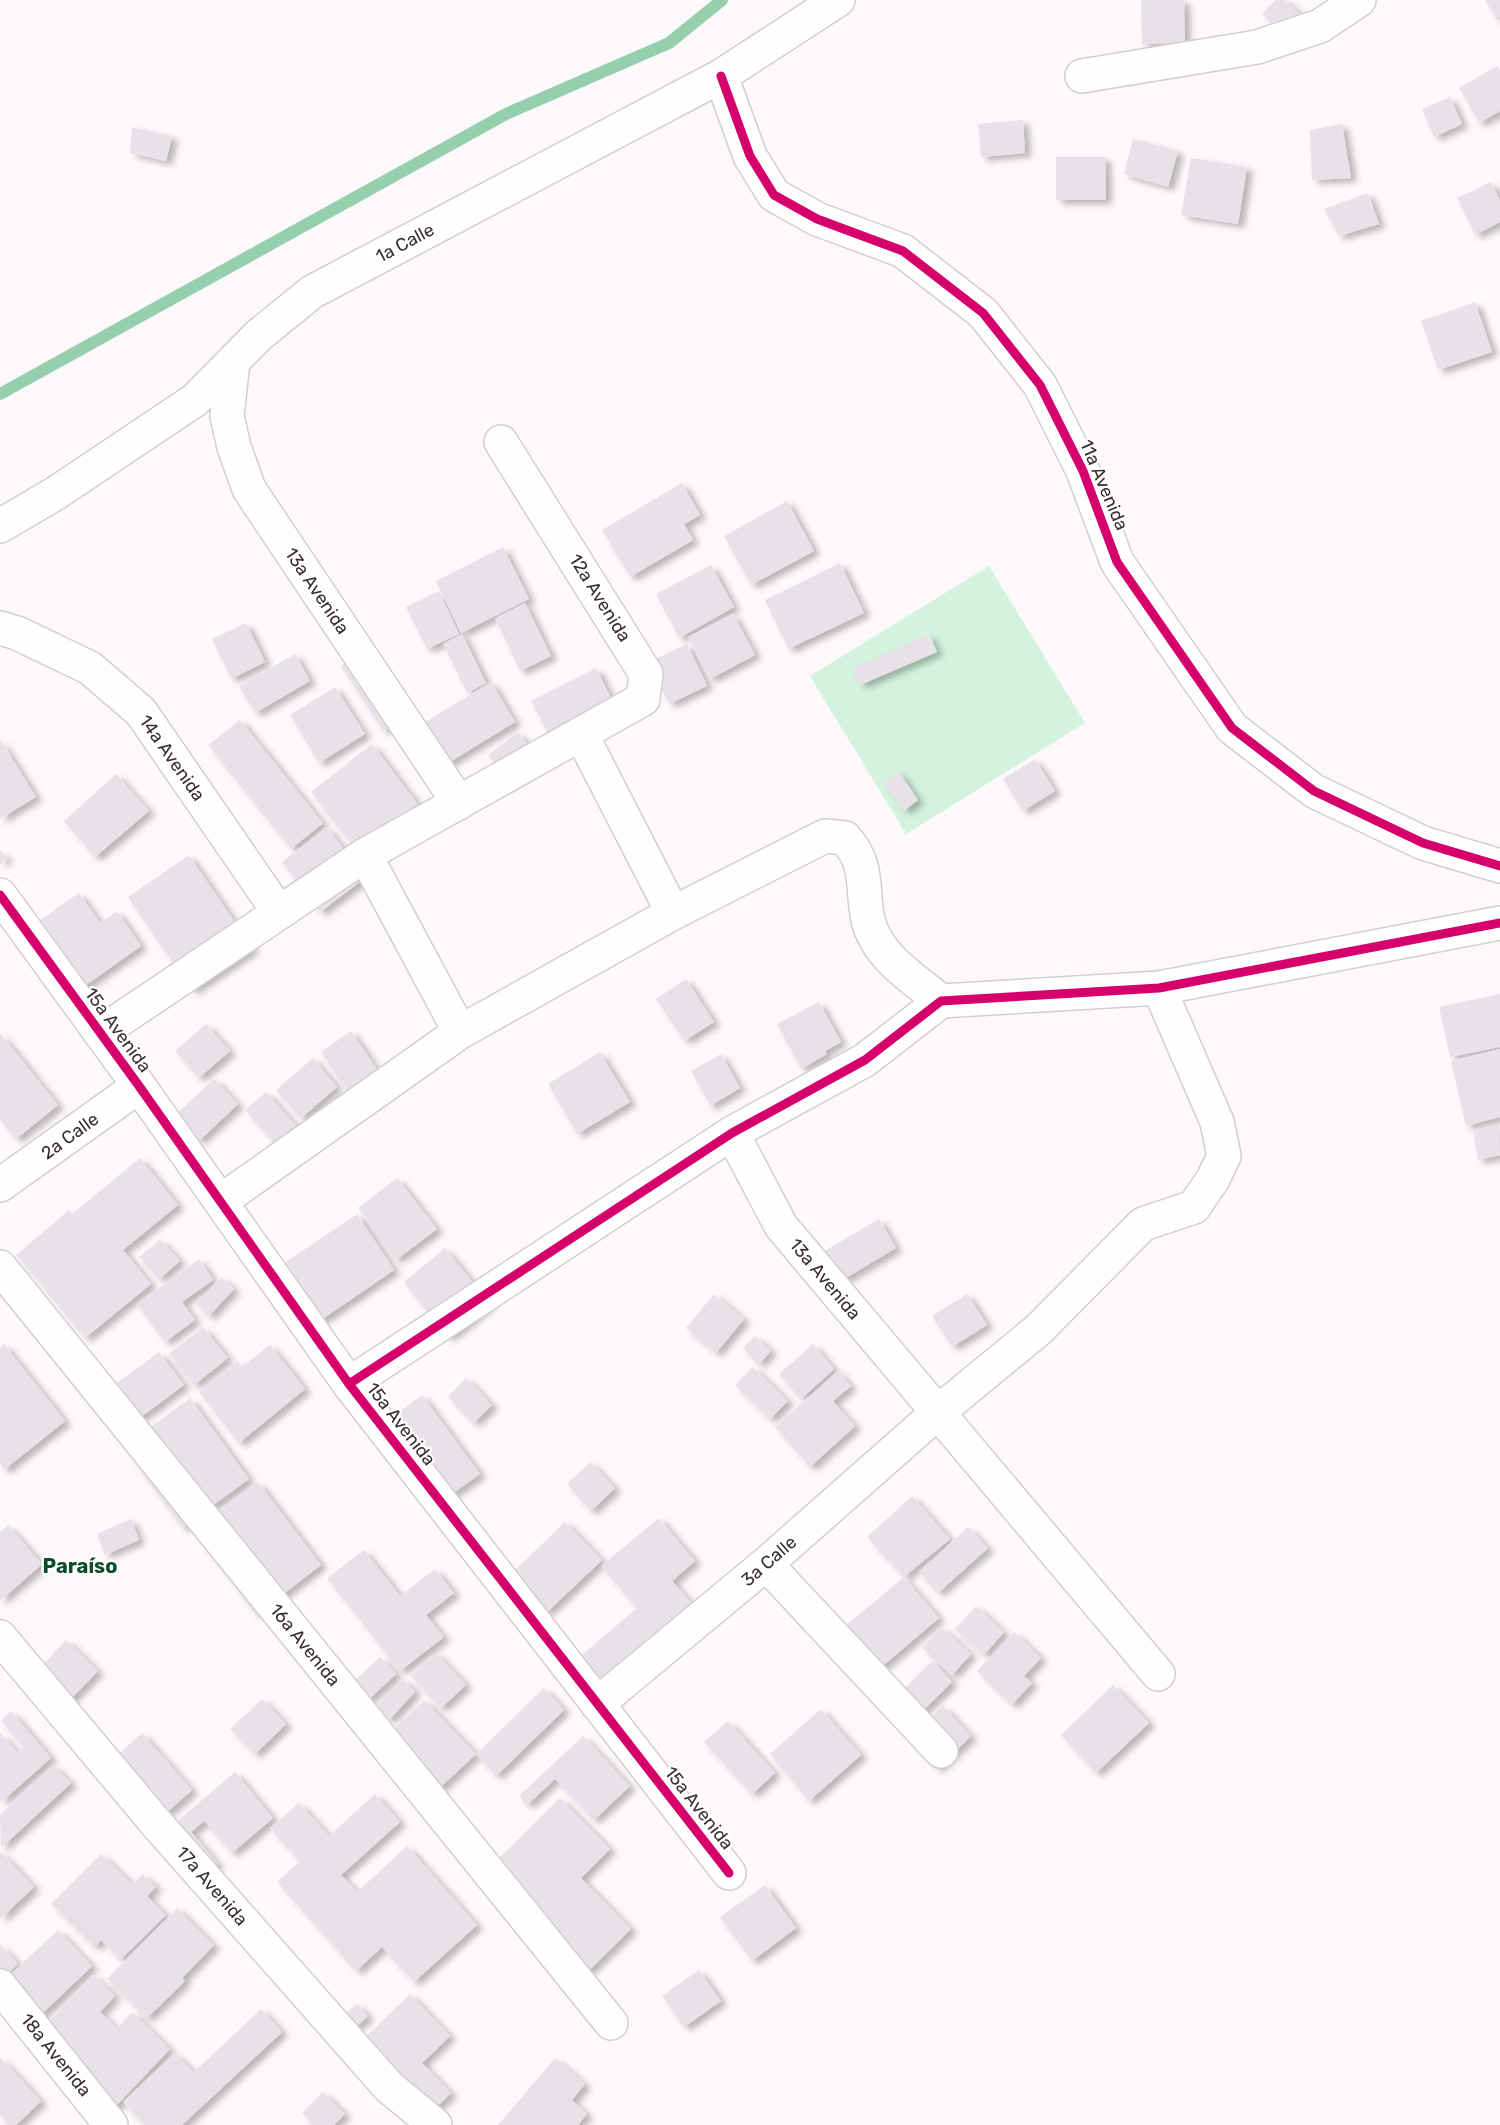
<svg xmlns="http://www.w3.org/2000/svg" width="1500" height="2125" viewBox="0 0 1500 2125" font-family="Rubik,sans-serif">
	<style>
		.green { fill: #d3f3df }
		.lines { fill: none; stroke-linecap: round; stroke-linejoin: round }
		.stream { stroke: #95cfae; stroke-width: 12 }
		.building { fill: #e9e1e8; filter: url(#shadow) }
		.street-casing { stroke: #d4cdd2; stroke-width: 36 }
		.street { stroke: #fffefe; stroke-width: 33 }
		.cycleway-casing { stroke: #fff; stroke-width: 13 }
		.cycleway { stroke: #d6006c; stroke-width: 9 }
		.labels { text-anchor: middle; stroke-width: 4.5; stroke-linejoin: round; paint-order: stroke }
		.street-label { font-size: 18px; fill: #382d36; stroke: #fff }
		.neighbourhood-label { font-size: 20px; font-weight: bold; fill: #0d4b2d; stroke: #fff }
	</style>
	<defs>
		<filter id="shadow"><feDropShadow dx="6" dy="4" stdDeviation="3" flood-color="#0004"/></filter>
	</defs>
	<rect width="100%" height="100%" fill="#fcf8fb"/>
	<path class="green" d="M989 566 1085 723 906 834 810 676Z"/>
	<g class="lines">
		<path class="stream" d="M0 394 506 114 669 43 722 0"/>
	</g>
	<path class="building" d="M1141 0H1184L1185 43 1142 44Z
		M1275 0H1285L1312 26 1294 45 1262 14Z
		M1485 0H1500V16L1496 19Z
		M1497 66 1500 71V111L1479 123 1459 88Z
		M1450 97 1462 124 1434 137 1422 109Z
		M1023 120 1025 153 981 157 978 124Z
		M1342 124 1351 178 1312 180 1310 130Z
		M132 127 172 136 166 161 130 153Z
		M1133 139 1178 151 1168 187 1124 174Z
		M1056 157H1105L1106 200H1056Z
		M1191 158 1247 167 1238 224 1181 215Z
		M1491 182 1500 201V222L1475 235 1457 198Z
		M1368 193 1379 224 1339 236 1324 209Z
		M1475 302 1492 352 1438 370 1421 321Z
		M682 483 700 515 684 524 693 540 630 577 602 530Z
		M787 501 814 551 751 585 724 536Z
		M503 547 529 599 461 633 436 581Z
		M840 563 864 613 788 649 765 600Z
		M711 565 734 607 679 638 656 594Z
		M439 591 459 634 427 649 406 607Z
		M525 603 551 656 520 671 495 618Z
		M733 614 755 655 710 679 688 637Z
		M246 623 265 662 231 679 212 639Z
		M462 634 486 683 467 693 443 644Z
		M929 634 937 652 860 685 852 668Z
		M687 644 707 686 669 704 649 662Z
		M366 650 408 715 383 731 341 666Z
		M295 654 310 681 255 713 239 686Z
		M596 668 619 714 555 747 531 701Z
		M491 682 515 722 437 770 412 730Z
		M335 687 365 734 319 763 290 715Z
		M240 720 323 823 291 849 208 745Z
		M518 732 540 761 510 783 488 755Z
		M0 739 36 797 0 819Z
		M372 744 428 818 367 865 311 792Z
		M1035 759 1055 791 1023 811 1003 779Z
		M899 772 918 800 904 811 883 783Z
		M116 774 149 811 95 857 64 821Z
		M327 827 365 878 320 912 282 862Z
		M0 850 7 857 0 865Z
		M189 855 253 949 192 991 128 897Z
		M79 893 100 923 117 911 141 946 69 997 23 932Z
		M686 979 714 1022 684 1041 656 999Z
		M1500 994V1047L1450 1057 1439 1007Z
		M819 1002 841 1042 825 1051 827 1054 801 1069 777 1024Z
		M206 1024 230 1051 199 1078 175 1051Z
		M351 1031 391 1090 360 1111 321 1052Z
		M0 1033 58 1105 16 1139 0 1120Z
		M1500 1049V1117L1466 1126 1451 1061Z
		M600 1052 630 1102 577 1134 548 1084Z
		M721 1054 740 1088 710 1106 691 1071Z
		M313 1058 337 1087 301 1118 276 1090Z
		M214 1079 238 1104 199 1141 175 1115Z
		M266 1092 306 1137 285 1155 245 1110Z
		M1499 1125 1500 1155 1478 1160 1473 1132Z
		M140 1158 178 1205 123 1250 151 1284 85 1338 16 1255 69 1210 72 1214Z
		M397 1178 437 1229 396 1260 358 1208Z
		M357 1214 394 1270 302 1333 264 1277Z
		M879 1219 896 1248 834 1285 816 1256Z
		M160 1239 180 1261 159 1279 139 1257Z
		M445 1248 490 1304 448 1338 404 1282Z
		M199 1259 213 1280 182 1302 195 1320 165 1342 137 1304Z
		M221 1277 234 1289 209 1316 196 1304Z
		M714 1294 744 1319 716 1353 686 1328Z
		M967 1294 987 1325 952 1347 932 1316Z
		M203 1327 228 1358 194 1385 169 1354Z
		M755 1336 771 1351 759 1364 743 1348Z
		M4 1344 65 1421 4 1470 0 1464V1347Z
		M813 1344 834 1369 801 1399 779 1374Z
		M270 1345 305 1389 239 1443 199 1392 238 1361 242 1367Z
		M159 1352 184 1385 126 1428 101 1395Z
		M753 1367 788 1401 770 1419 735 1385Z
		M838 1371 851 1386 833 1401 855 1426 810 1467 775 1427Z
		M466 1378 492 1405 474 1423 448 1397Z
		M422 1395 480 1474 435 1506 378 1428Z
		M190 1398 249 1479 182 1528 124 1447Z
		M590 1462 615 1488 591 1511 567 1484Z
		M258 1482 321 1565 256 1615 193 1531Z
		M912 1496 950 1539 904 1577 867 1537Z
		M659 1518 695 1561 672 1581 692 1604 614 1702 577 1659 637 1608 601 1566Z
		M131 1519 139 1540 105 1555 97 1534Z
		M565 1522 602 1560 546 1613 510 1575Z
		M8 1525 42 1564 0 1601V1532Z
		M968 1527 988 1548 938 1593 919 1572Z
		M364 1550 400 1596 435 1569 454 1593 426 1615 444 1637 400 1671 327 1578Z
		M904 1577 939 1618 879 1669 844 1627Z
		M976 1606 1004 1632 984 1655 955 1629Z
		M941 1627 971 1654 952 1675 922 1648Z
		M1014 1632 1041 1658 1024 1676 1032 1683 1012 1705 977 1671Z
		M66 1640 98 1671 61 1709 29 1679Z
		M436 1653 466 1685 441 1708 411 1676Z
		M380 1657 396 1674 367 1701 351 1684Z
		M932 1661 952 1682 911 1722 892 1701Z
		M403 1679 415 1692 389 1720 376 1707Z
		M1113 1685 1149 1723 1096 1773 1061 1735Z
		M544 1688 564 1710 496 1776 476 1754Z
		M262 1699 286 1724 255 1754 230 1729Z
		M424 1700 476 1754 429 1798 383 1739Z
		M943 1706 971 1736 937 1769 909 1739Z
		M821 1709 861 1755 809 1801 770 1754Z
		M11 1711 51 1758 0 1803V1733L17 1752 23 1746 1 1720Z
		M728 1721 775 1773 752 1794 704 1742Z
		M142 1733 192 1790 154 1824 104 1767Z
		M583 1736 630 1786 594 1820 555 1779 527 1805 519 1796Z
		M53 1765 71 1783 1 1848 0 1815Z
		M235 1772 273 1818 232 1853 204 1821 191 1832 218 1864 199 1880 161 1835Z
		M375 1794 400 1822 341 1875 357 1892 407 1846 477 1925 414 1982 382 1947 356 1971 277 1882 300 1861 270 1828 299 1803 329 1836Z
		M560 1798 610 1849 581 1878 631 1929 580 1979 481 1876Z
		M0 1851 34 1887 0 1919Z
		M101 1854 132 1884 143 1874 156 1887 147 1896 166 1915 120 1960 101 1940 95 1947 51 1904Z
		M765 1885 796 1928 752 1961 720 1917Z
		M177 1908 214 1945 182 1978 185 1981 147 2018 107 1979Z
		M58 1930 92 1966 26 2029 0 1984Z
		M0 1944 18 1964 0 1982Z
		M699 1970 721 2001 684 2027 662 1996Z
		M93 1975 115 1996 100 2012 117 2028 132 2012 170 2049 111 2111 28 2043Z
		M410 1994 450 2036 422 2063 451 2093 418 2125 349 2053Z
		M357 2004 368 2016 345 2037 334 2023Z
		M261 2009 282 2032 182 2125H144L123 2102 175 2053 194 2072Z
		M0 2057 41 2101 16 2125H9L0 2115Z
		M555 2058 585 2084 572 2100 587 2114 578 2125H498Z
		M323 2092 345 2114 334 2125H314L302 2113Z"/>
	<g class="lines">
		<defs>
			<path id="street" d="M721 76 750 156 774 195 817 219 903 251 983 313 1040 385 1083 471 1117 562 1232 728 1314 791 1423 843 1500 866
				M1082 76 1257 47 1320 26 1359 0
				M233 361 227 416 234 447 249 489 459 803
				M0 526 56 493 195 400 259 335 312 292 721 76 838 0
				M0 628 17 633 90 668 141 712 278 911
				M581 734 673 913
				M365 855 460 1032
				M0 895 139 1086 349 1384 729 1873
				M100 1033 365 855 643 699 646 674 501 442
				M732 1133 781 1226 1158 1674
				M0 1185 139 1086
				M221 1201 460 1032 673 913 825 836 845 838C870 866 861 887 868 920 877 957 913 978 941 1001
				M0 1267 611 2023
				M349 1384 732 1133 865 1060 941 1001 1159 988 1500 923
				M766 1564 941 1751
				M0 1637 156 1823 389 2087 435 2125
				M597 1704 766 1564 937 1413 1038 1330 1143 1224 1194 1207 1213 1179 1224 1156 1217 1122 1159 988
				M0 1986 111 2125"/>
		</defs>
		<use href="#street" class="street-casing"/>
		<use href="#street" class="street"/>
		<defs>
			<path id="cycleway" d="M721 76 750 156 774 195 817 219 903 251 983 313 1040 385 1083 471 1117 562 1232 728 1314 791 1423 843 1500 866
				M0 895 139 1086 349 1384 729 1873
				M349 1384 732 1133 865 1060 941 1001 1159 988 1500 923"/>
		</defs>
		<use href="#cycleway" class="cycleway-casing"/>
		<use href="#cycleway" class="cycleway"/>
	</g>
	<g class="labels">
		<g class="street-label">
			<text transform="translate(405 243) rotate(-28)" y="6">1a Calle</text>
			<text transform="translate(1104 485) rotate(67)" y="6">11a Avenida</text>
			<text transform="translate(317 591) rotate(56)" y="6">13a Avenida</text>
			<text transform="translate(600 598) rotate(58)" y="6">12a Avenida</text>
			<text transform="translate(172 758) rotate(55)" y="6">14a Avenida</text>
			<text transform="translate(118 1030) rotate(54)" y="6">15a Avenida</text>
			<text transform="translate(70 1136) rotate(-36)" y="6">2a Calle</text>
			<text transform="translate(825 1279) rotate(50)" y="6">13a Avenida</text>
			<text transform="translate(401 1424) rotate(52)" y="6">15a Avenida</text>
			<text transform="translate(769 1561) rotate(-41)" y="6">3a Calle</text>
			<text transform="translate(305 1645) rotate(51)" y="6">16a Avenida</text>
			<text transform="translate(699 1808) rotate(52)" y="6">15a Avenida</text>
			<text transform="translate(212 1886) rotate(49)" y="6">17a Avenida</text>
			<text transform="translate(56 2055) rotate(51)" y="6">18a Avenida</text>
		</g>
		<g class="neighbourhood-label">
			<text x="80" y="1573">Paraíso</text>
		</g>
	</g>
</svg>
